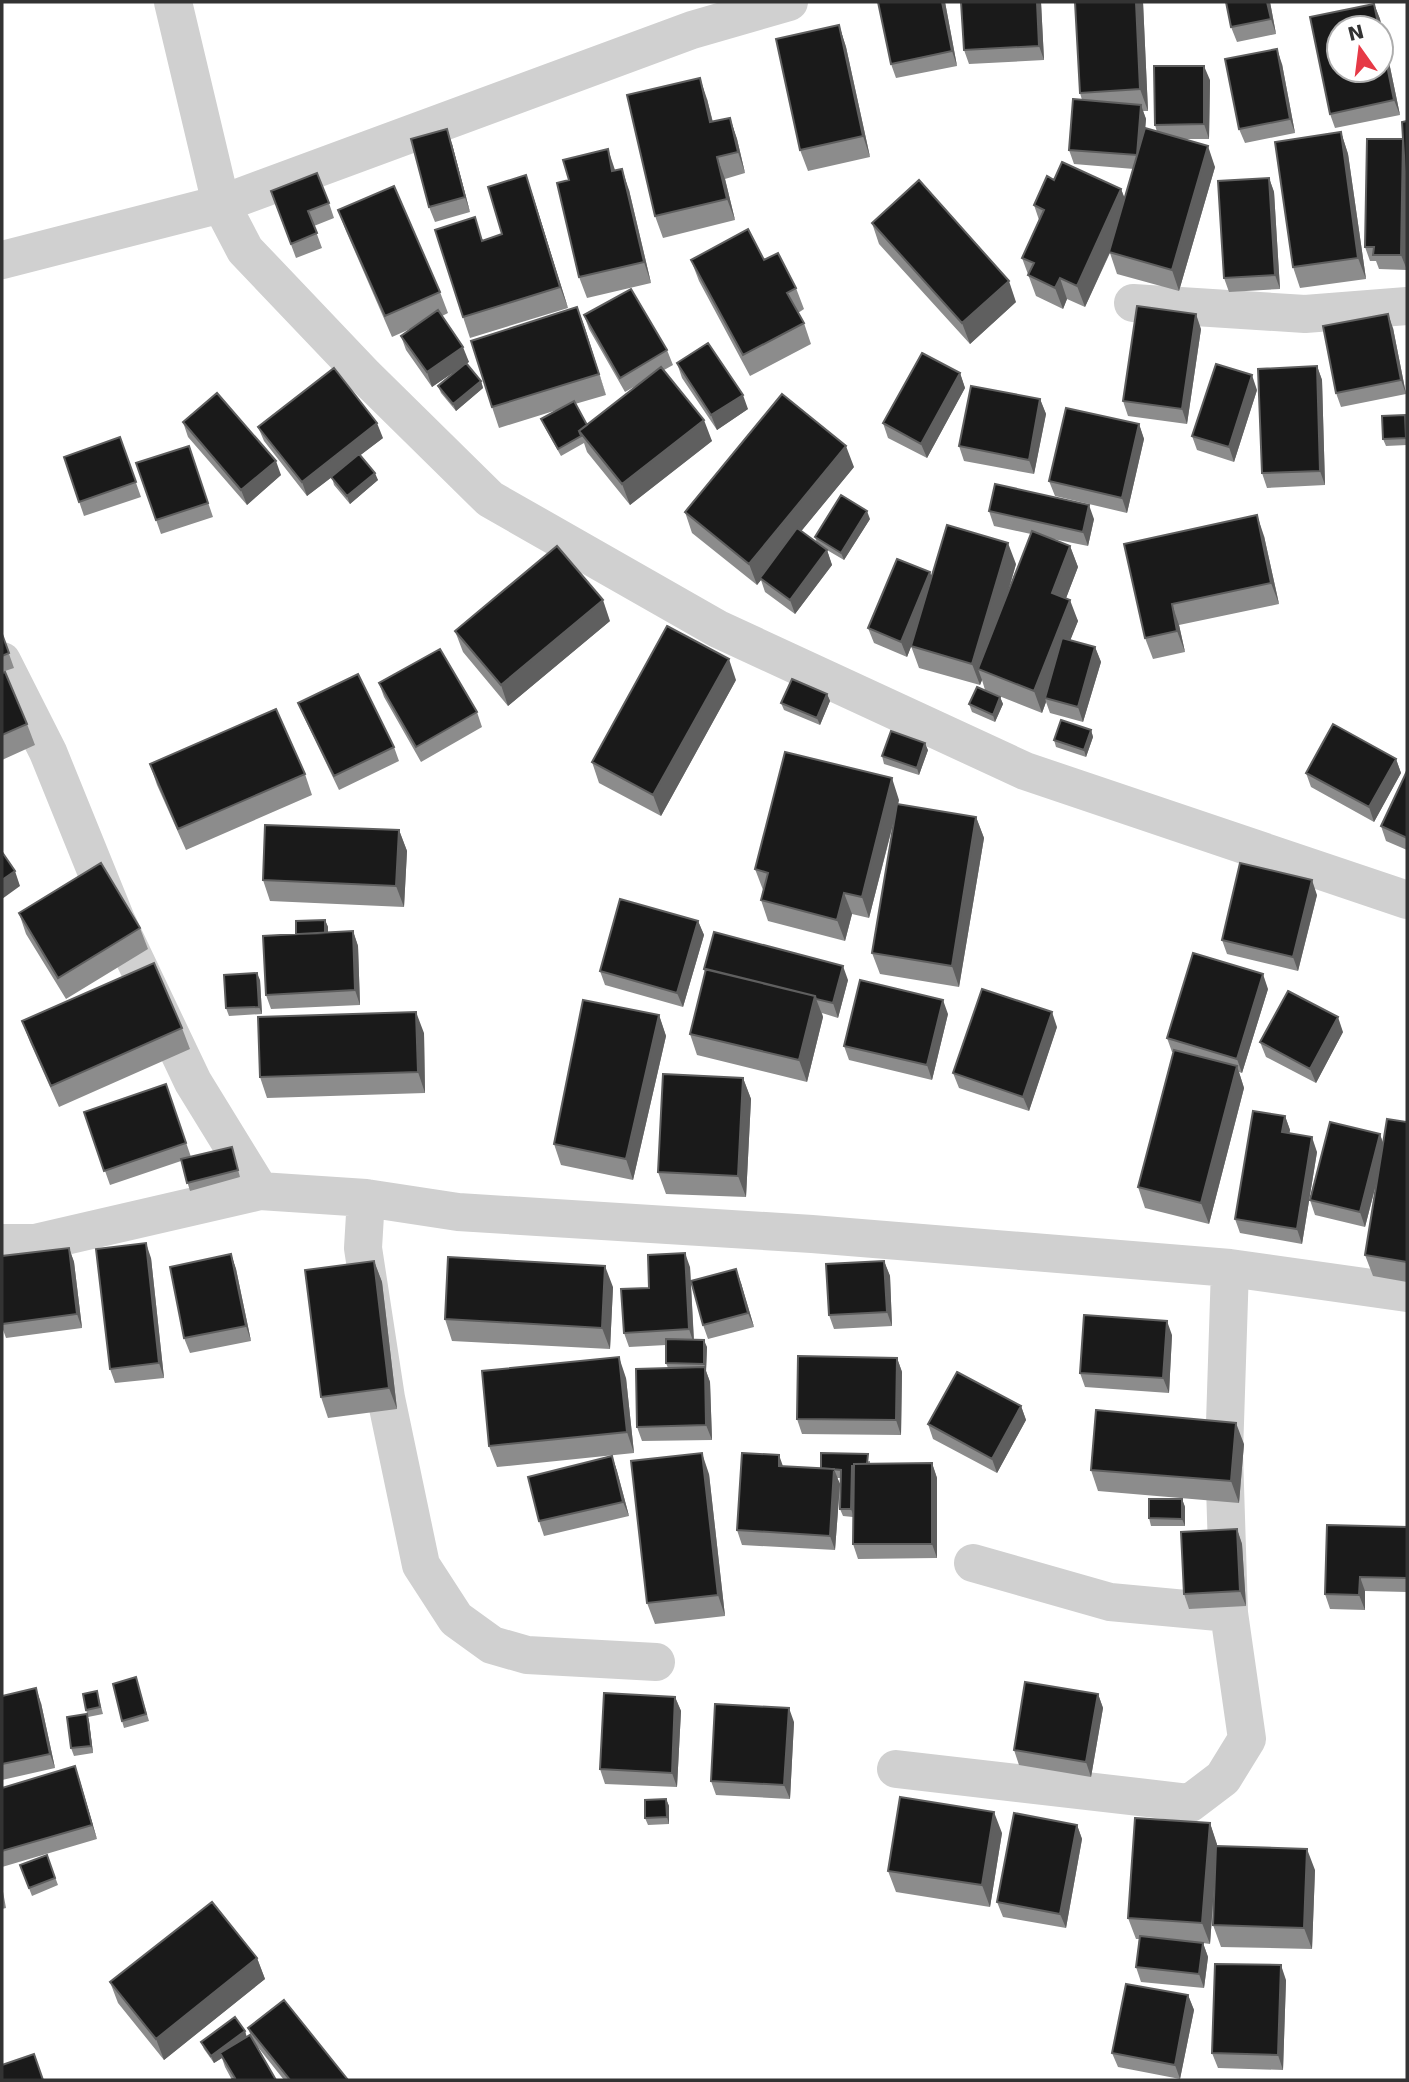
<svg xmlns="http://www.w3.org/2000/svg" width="1409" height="2082" viewBox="0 0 1409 2082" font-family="'DejaVu Sans',sans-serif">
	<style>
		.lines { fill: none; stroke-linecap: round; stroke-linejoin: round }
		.minor { stroke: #d0d0d0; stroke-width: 38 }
		.wall { fill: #8c8c8c }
		.shaded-wall { fill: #5f5f5f }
		.building { fill: #1a1a1a; stroke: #5f5f5f; stroke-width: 2 }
	</style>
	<rect width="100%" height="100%" fill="#fff"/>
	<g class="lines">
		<path class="minor" d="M173 2 221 204 245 250 365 376 490 499 718 629 1025 771 1407 900
			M2 260 221 204 692 30 789 2
			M1133 303 1305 314 1407 306
			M2 661 48 752 116 920 193 1082 260 1191 366 1198 458 1212 812 1234 1230 1268 1407 1293
			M366 1198 363 1248 386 1398 421 1565 456 1619 492 1645 527 1655 656 1662
			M2 1243H35L260 1191
			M973 1563 1110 1602 1229 1613
			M896 1769 1190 1803 1223 1778 1247 1739 1229 1613 1224 1454 1230 1268"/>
	</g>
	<path class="wall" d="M878 2H945L957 66 896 78 891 64Z
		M1041 2 1044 60 969 64 964 50Z
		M1075 2H1143L1148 111H1143L1146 119 1145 128 1157 132 1155 125 1210 80 1209 139H1182L1215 167 1179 291 1117 274 1110 253 1085 307 1067 299 1063 309 1036 296 1022 258 1039 220 1034 205 1054 180 1121 189 1125 199 1134 169 1074 164 1069 150 1082 100 1080 93Z
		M1226 2H1270L1276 34 1237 42 1231 27Z
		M1374 4 1380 19 1400 115 1335 128 1330 114Z
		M839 25 846 47 870 157 808 171 800 150Z
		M1282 64 1295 133 1245 143 1239 129Z
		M707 99 713 122 730 118 737 139 745 173 725 179 735 220 663 238 655 216Z
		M1341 132 1348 154 1366 279 1300 288 1293 267Z
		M1403 139 1407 270 1379 269 1376 261H1370L1365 247Z
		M452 144 470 212 435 222 429 207Z
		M615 170 629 190 651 283 587 298 579 277Z
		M1269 178 1274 192 1280 289 1229 292 1224 278Z
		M271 191 329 203 334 218 314 226 322 248 296 258Z
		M533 196 568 308 470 338 463 317 484 240 502 234Z
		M338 210 440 292 448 313 442 316 469 362 466 363 481 381 483 388 456 411 441 393 438 386 460 367 432 387 406 350 401 336 410 329 392 337 346 231Z
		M872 223 1016 302 970 344 879 244Z
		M691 260H764L796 288 804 309 798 313 804 323 811 344 750 376 699 281Z
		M577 307 606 395 575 404 587 425 639 384 625 392 589 329 584 315 667 350 673 365 664 370 712 441 630 505 587 452 584 443 561 456 544 426 541 419 557 410 499 428 492 407Z
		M1393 328 1406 394 1341 407 1336 393Z
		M1201 329 1187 424 1128 416 1123 401Z
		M677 363 748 409 717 430 682 378Z
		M1317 366 1322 380 1325 485 1267 488 1262 473Z
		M960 373 965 388 927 458 888 438 883 423Z
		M1257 390 1234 462 1197 450 1192 436Z
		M1040 399 1046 414 1034 474 964 461 959 446Z
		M1407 420V445L1386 446 1383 439Z
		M183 422 281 475 247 505 188 437Z
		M1139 424 1144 439 1127 513 1055 496 1049 481Z
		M258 427 383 438 360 455 378 480 350 504 334 485 332 477 307 496 264 441Z
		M120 437 141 497 84 516 64 457Z
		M189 446 213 517 161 534 136 463Z
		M854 467 801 531 817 543 815 537 870 519 844 560 827 550 832 565 795 614 765 592 761 580 757 585 692 533 685 512Z
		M989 511 1094 519 1088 546 1048 538 1070 546 1078 567 1066 598 1078 621 1070 640 1095 647 1101 662 1083 722 1050 713 1046 702 1042 713 989 692 1000 697 1003 704 995 722 972 712 969 704 985 690 982 680 980 685 919 668 911 646 912 644 907 657 874 643 868 628 932 577 1016 564 1008 593 1031 534 994 526Z
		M1264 536 1279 604 1179 625 1185 652 1153 659 1145 638 1124 544Z
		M610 621 508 706 463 652 455 631Z
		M2 634 14 668 2 672Z
		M2 673 27 724 35 745 2 760Z
		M736 680 661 816 599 783 592 762Z
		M379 683 477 712 482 727 421 762 384 697Z
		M827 694 830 701 820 725 784 710 781 703Z
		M298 703 394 747 399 761 339 790 304 717Z
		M1091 730 1093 737 1086 757 1056 747 1054 740Z
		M928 750 919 775 884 764 882 756Z
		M1396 759 1401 773 1374 822 1311 787 1306 773Z
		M150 764 305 774 312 795 186 850 157 785Z
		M1407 771V850L1386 841 1381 826Z
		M899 800 898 804 976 817 984 838 959 987 880 974 872 953 894 821 869 918 852 914 845 941 768 921 761 900 763 890 755 869Z
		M399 830 407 851 404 907 270 901 263 880Z
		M1317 895 1298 971 1227 954 1222 940Z
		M19 913 140 928 148 949 66 999 26 934Z
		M325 920 328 927V933L353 931 358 946 360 1005 271 1009 266 995 296 934Z
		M698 921 704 935 683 1007 605 985 600 971Z
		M704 969 848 980 838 1018 822 1013 823 1017 807 1082 697 1055 690 1034 705 972Z
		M260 980 262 1014 229 1016 226 1008Z
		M1268 989 1242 1073 1239 1072 1244 1088 1209 1224 1145 1208 1138 1187 1173 1052H1172L1167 1038Z
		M948 1014 932 1080 849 1060 844 1046Z
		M659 1015 666 1036 633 1180 561 1165 554 1144Z
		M22 1021 182 1028 190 1049 59 1107 30 1042Z
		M1057 1027 1029 1111 959 1088 953 1073Z
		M1343 1032 1316 1083 1266 1057 1260 1042Z
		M424 1033 425 1093 267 1098 260 1077Z
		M743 1078 751 1099 746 1197 666 1194 658 1172Z
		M166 1084 191 1157 232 1147 240 1177 190 1191 181 1161 110 1185 84 1112Z
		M1285 1116 1290 1130 1289 1133 1317 1152 1302 1244 1240 1233 1235 1219Z
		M1407 1122V1282L1373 1276 1365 1255 1378 1177 1365 1227 1315 1215 1310 1200 1380 1134 1383 1144Z
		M69 1248 74 1262 82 1328 6 1338 2 1327V1256Z
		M231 1254 236 1269 251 1341 190 1353 184 1338Z
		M151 1258 164 1378 115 1383 110 1369Z
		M374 1261 382 1282 397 1409 328 1418 321 1397Z
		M884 1261 890 1276 892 1326 834 1329 829 1315Z
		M690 1267 694 1340 707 1347 706 1371 710 1382 712 1440 642 1441 637 1427 668 1368 666 1363V1345L629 1347 624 1333 649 1288Z
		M741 1283 754 1327 708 1339 703 1325Z
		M613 1287 610 1349 452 1341 445 1319Z
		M1172 1335 1169 1393 1085 1387 1080 1373Z
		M897 1358 902 1372 901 1435 802 1434 797 1419Z
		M626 1378 634 1453 497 1467 489 1446Z
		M1021 1406 1026 1420 997 1473 933 1439 928 1424Z
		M1244 1444 1239 1503 1098 1491 1091 1470Z
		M612 1456 617 1471 629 1516 544 1536 539 1521Z
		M870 1461V1464L932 1463 937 1478V1558L858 1559 853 1544V1517L843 1516 840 1509 841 1478H837L840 1484 835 1550 742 1545 737 1530 783 1466 821 1468Z
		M709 1474 725 1616 655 1624 647 1603Z
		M1182 1499 1185 1507V1526H1151L1149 1518Z
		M1407 1527V1592L1365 1591V1610L1330 1609 1325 1594Z
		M1237 1529 1242 1544 1246 1606 1189 1609 1184 1594Z
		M136 1677 149 1721 124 1728 122 1721Z
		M97 1691 103 1714 88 1717 86 1710Z
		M1098 1694 1103 1708 1091 1777 1019 1765 1014 1750Z
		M2 1696 41 1703 55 1768 2 1780Z
		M675 1697 681 1711 677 1787 605 1784 600 1769Z
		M87 1714 89 1721 93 1753 74 1756 71 1748Z
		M794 1722 790 1799 716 1795 711 1781Z
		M75 1766 97 1839 2 1867V1788Z
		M666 1799 669 1806V1824L648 1825 645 1818Z
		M1210 1823 1217 1846 1315 1870 1312 1949 1221 1947 1213 1925 1215 1877 1210 1944 1203 1943 1208 1957 1204 1988 1141 1982 1136 1967 1139 1939H1136L1128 1918Z
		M1077 1825 1082 1839 1066 1928 1003 1917 997 1902Z
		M1002 1833 990 1907 896 1892 888 1871Z
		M47 1855 58 1885 32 1896 20 1865Z
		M2 1886 6 1908 2 1909Z
		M257 1958 265 1979 164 2060 118 2003 110 1982Z
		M1286 1980 1283 2070 1218 2068 1212 2053Z
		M1188 1995 1194 2010 1180 2079 1118 2067 1112 2053Z
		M248 2028 348 2080H284L257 2046 276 2080H232L225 2067 222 2058 214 2063 204 2049 201 2042 245 2031 247 2037 252 2039Z"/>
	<path class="shaded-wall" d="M942 2H945L957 66 952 51Z
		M1037 2H1041L1044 60 1039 46Z
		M1136 2H1143L1148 111 1140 89Z
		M1267 2H1270L1276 34 1271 19Z
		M1374 4 1380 19 1400 115 1394 100 1381 36V28H1379Z
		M839 25 846 47 870 157 863 136Z
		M1277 49 1282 64 1295 133 1290 119Z
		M1204 66 1210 80 1209 139 1204 124Z
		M700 78 707 99 718 144 710 122Z
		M1141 105 1146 119 1142 170 1137 155Z
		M730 118 737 139 745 173 738 152Z
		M447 129 452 144 470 212 465 197Z
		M1341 132 1348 154 1366 279 1358 258Z
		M1403 139 1407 150V270L1401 255Z
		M1208 146 1215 167 1179 291 1172 270Z
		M608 149 615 170 612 171Z
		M717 157 725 179 735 220 727 199Z
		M622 169 629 190 651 283 644 262Z
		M526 175 533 196 568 308 560 287Z
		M1269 178 1274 192 1280 289 1275 275Z
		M1121 189 1129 210 1085 307 1077 286Z
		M1060 278 1067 299 1063 309 1055 288Z
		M1009 281 1016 302 970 344 962 323Z
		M577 307 585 328 606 395 599 374Z
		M1196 314 1201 329 1187 424 1182 409Z
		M1388 314 1393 328 1406 394 1401 380Z
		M463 347 469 362 432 387 427 372Z
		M1317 366 1322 380 1325 485 1320 471Z
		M960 373 965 388 927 458 921 444Z
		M1252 375 1257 390 1234 462 1229 447Z
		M481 381 483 388 456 411 453 404Z
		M743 395 748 409 717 430 711 415Z
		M1040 399 1046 414 1034 474 1029 460Z
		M1405 415 1407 420V440L1406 438Z
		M704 420 712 441 630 505 622 484Z
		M377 423 383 438 307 496 302 482Z
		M1139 424 1144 439 1127 513 1122 498Z
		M846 446 854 467 762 579 760 578 761 580 757 585 749 564Z
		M276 461 281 475 247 505 241 490Z
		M375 473 378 480 350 504 347 496Z
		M1089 505 1094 519 1088 546 1083 532Z
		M867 511 870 519 844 560 841 553Z
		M1257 515 1264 536 1279 604 1271 583Z
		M1008 543 1016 564 984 672 978 669 982 680 980 685 972 664Z
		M1070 546 1078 567 1060 614 1052 593Z
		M827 550 832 565 795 614 790 600Z
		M930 572 935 586 907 657 901 642Z
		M603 600 610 621 508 706 501 685Z
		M1070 600 1078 621 1047 699 1045 698 1046 702 1042 713 1034 691Z
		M1172 604 1179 625 1185 652 1177 631Z
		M1095 647 1101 662 1083 722 1078 707Z
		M729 659 736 680 661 816 653 795Z
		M827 694 830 701 820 725 817 718Z
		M1000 697 1003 704 995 722 993 715Z
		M1091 730 1093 737 1086 757 1084 750Z
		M925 743 928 750 919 775 917 768Z
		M1396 759 1401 773 1374 822 1369 807Z
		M892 778 899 800 869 918 862 897Z
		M976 817 984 838 959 987 952 966Z
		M399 830 407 851 404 907 396 886Z
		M15 871 20 886 2 899V880Z
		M1312 880 1317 895 1298 971 1293 957Z
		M844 893 852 914 845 941 837 920Z
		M325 920 328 927V944L325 937Z
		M698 921 704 935 683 1007 677 993Z
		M353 931 358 946 360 1005 355 990Z
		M843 966 848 980 838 1018 833 1003Z
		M257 973 260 980 262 1014 259 1007Z
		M1263 974 1268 989 1242 1073 1237 1059Z
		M815 996 823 1017 807 1082 799 1060Z
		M943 1000 948 1014 932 1080 927 1065Z
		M416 1012 424 1033 425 1093 418 1072Z
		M1052 1012 1057 1027 1029 1111 1023 1097Z
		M659 1015 666 1036 633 1180 626 1159Z
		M1338 1017 1343 1032 1316 1083 1310 1069Z
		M1237 1066 1244 1088 1209 1224 1201 1203Z
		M743 1078 751 1099 746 1197 738 1176Z
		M1285 1116 1290 1130 1287 1146 1282 1132Z
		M1380 1134 1385 1149 1365 1227 1360 1212Z
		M1312 1137 1317 1152 1302 1244 1297 1229Z
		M146 1243 151 1258 164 1378 159 1363Z
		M69 1248 74 1262 82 1328 77 1314Z
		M685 1253 690 1267 694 1344 689 1329Z
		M231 1254 236 1269 251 1341 246 1326Z
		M374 1261 382 1282 397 1409 389 1388Z
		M884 1261 890 1276 892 1326 887 1312Z
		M605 1266 613 1287 610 1349 602 1328Z
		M736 1269 741 1283 754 1327 748 1313Z
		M1167 1321 1172 1335 1169 1393 1163 1378Z
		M704 1340 707 1347 706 1371 710 1382 712 1440 706 1425Z
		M619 1357 626 1378 634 1453 627 1432Z
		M897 1358 902 1372 901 1435 896 1420Z
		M1021 1406 1026 1420 997 1473 992 1459Z
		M1236 1423 1244 1444 1239 1503 1231 1481Z
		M702 1453 709 1474 725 1616 718 1595Z
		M779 1455 784 1469 779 1466Z
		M612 1456 617 1471 629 1516 623 1502Z
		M932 1463 937 1478V1558L932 1544Z
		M852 1466 855 1473 854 1517 851 1509Z
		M834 1469 840 1484 835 1550 830 1536Z
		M1182 1499 1185 1507V1526L1182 1519Z
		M1237 1529 1242 1544 1246 1606 1240 1591Z
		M1360 1577 1365 1591V1610L1359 1595Z
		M36 1688 41 1703 55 1768 50 1754Z
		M1098 1694 1103 1708 1091 1777 1086 1762Z
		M675 1697 681 1711 677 1787 672 1773Z
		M789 1708 794 1722 790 1799 784 1785Z
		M87 1714 89 1721 93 1753 91 1746Z
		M75 1766 80 1781 97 1839 92 1825Z
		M666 1799 669 1806V1824L667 1817Z
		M994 1812 1002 1833 990 1907 982 1885Z
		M1210 1823 1217 1844 1210 1944 1202 1923Z
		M1077 1825 1082 1839 1066 1928 1060 1914Z
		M1307 1849 1315 1870 1312 1949 1304 1928Z
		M1203 1943 1208 1957 1204 1988 1199 1974Z
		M257 1958 265 1979 164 2060 156 2039Z
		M1281 1965 1286 1980 1283 2070 1278 2055Z
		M1188 1995 1194 2010 1180 2079 1175 2065Z
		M245 2031 247 2039 220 2053 222 2058 214 2063 211 2056Z"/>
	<path class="building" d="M878 2H942L952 51 891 64Z
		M961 2H1037L1039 46 964 50Z
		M1075 2H1136L1140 89 1080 93Z
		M1226 2H1267L1271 19 1231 27Z
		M1374 4 1379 28H1339V70H1381V36L1394 100 1330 114 1310 17Z
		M839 25 863 136 800 150 776 39Z
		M1277 49 1290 119 1239 129 1225 59Z
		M1154 66H1204V124L1155 125Z
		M700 78 710 122 730 118 738 152 717 157 727 199 655 216 627 95Z
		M1073 99 1141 105 1137 155 1069 150Z
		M1407 121V205L1402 122Z
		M1145 128 1208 146 1172 270 1109 252Z
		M447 129 465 197 429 207 411 139Z
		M1341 132 1358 258 1293 267 1275 142Z
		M1367 139H1403L1401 255H1373L1374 247H1365Z
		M608 149 612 171 622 169 644 262 579 277 557 183 569 180 563 160Z
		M1062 162 1121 189 1077 286 1060 278 1055 288 1028 275 1034 263 1022 258 1044 210 1034 205 1047 176 1054 180Z
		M317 173 329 203 308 211 317 233 291 244 271 191Z
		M526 175 560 287 463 317 435 230 475 217 482 241 502 234 488 187Z
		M1269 178 1275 275 1224 278 1218 181Z
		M919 180 1009 281 962 323 872 223Z
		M394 186 440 292 385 316 338 210Z
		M748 229 764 260 778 253 796 288 787 293 804 323 743 355 691 260Z
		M631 289 667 350 620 378 584 315Z
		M1137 306 1196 314 1182 409 1123 401Z
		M577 307 599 374 492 407 471 341Z
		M438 310 463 347 427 372 401 336Z
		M1388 314 1401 380 1336 393 1323 326Z
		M708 343 743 395 711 415 677 363Z
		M922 353 960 373 921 444 883 423Z
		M466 363 481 381 453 404 438 386Z
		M1216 364 1252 375 1229 447 1192 436Z
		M1317 366 1320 471 1262 473 1258 369Z
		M661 367 704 420 622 484 579 431Z
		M334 368 377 423 302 482 258 427Z
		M971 386 1040 399 1029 460 959 446Z
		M217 393 276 461 241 490 183 422Z
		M782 394 846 446 749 564 685 512Z
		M574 401 587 425 579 431 581 436 558 449 541 419Z
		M1066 408 1139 424 1122 498 1049 481Z
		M1405 415 1406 438 1383 439 1382 416Z
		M120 437 136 482 79 502 64 457Z
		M189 446 208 503 156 520 136 463Z
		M359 454 375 473 347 496 331 477Z
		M995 484 1089 505 1083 532 989 511Z
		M841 495 867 511 841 553 815 537Z
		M1257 515 1271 583 1172 604 1177 631 1145 638 1124 544Z
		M947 525 1008 543 972 664 911 646Z
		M797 528 827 550 790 600 760 578Z
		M1032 531 1070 546 1052 593 1070 600 1034 691 978 669Z
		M557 546 603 600 501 685 455 631Z
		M897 559 930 572 901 642 868 628Z
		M667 626 729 659 653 795 592 762Z
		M2 634 9 653 2 656Z
		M1062 638 1095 647 1078 707 1045 698Z
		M440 649 477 712 416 747 379 683Z
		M5 672 27 724 2 735V673Z
		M358 674 394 747 334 776 298 703Z
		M792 679 827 694 817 718 781 703Z
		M977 687 1000 697 993 715 969 704Z
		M276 709 305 774 178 829 150 764Z
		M1061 720 1091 730 1084 750 1054 740Z
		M1333 724 1396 759 1369 807 1306 773Z
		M891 731 925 743 917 768 882 756Z
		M785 752 892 778 862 897 844 893 837 920 761 900 768 873 755 869Z
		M1407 771V838L1381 826Z
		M897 804 976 817 952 966 872 953Z
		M265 825 399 830 396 886 263 880Z
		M2 852 15 871 2 880Z
		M101 863 140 928 58 978 19 913Z
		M1240 863 1312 880 1293 957 1222 940Z
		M620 899 698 921 677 993 600 971Z
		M325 920V933L296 934V921Z
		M353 931 355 990 266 995 263 936Z
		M714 932 843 966 833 1003 816 999 815 996 704 969Z
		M1193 953 1263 974 1237 1059 1167 1038Z
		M154 963 182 1028 51 1086 22 1021Z
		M706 969 815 996 799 1060 690 1034Z
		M257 973 259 1007 226 1008 224 975Z
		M860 980 943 1000 927 1065 844 1046Z
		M982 989 1052 1012 1023 1097 953 1073Z
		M1288 991 1338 1017 1310 1069 1260 1042Z
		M583 1000 659 1015 626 1159 554 1144Z
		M416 1012 418 1072 260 1077 258 1017Z
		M1174 1050 1237 1066 1201 1203 1138 1187Z
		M663 1074 743 1078 738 1176 658 1172Z
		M166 1084 186 1143 104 1171 84 1112Z
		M1253 1111 1285 1116 1282 1132 1312 1137 1297 1229 1235 1219Z
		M1387 1119 1407 1122V1262L1365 1255Z
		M1330 1122 1380 1134 1360 1212 1310 1200Z
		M232 1147 238 1170 187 1183 181 1159Z
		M146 1243 159 1363 110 1369 96 1249Z
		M69 1248 77 1314 2 1324V1256Z
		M685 1253 689 1329 624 1333 621 1289 649 1288 648 1255Z
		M231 1254 246 1326 184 1338 170 1267Z
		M448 1257 605 1266 602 1328 445 1319Z
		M374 1261 389 1388 321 1397 305 1270Z
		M884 1261 887 1312 829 1315 826 1264Z
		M736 1269 748 1313 703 1325 691 1281Z
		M1084 1315 1167 1321 1163 1378 1080 1373Z
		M666 1339 704 1340V1364L666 1363Z
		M798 1356 897 1358 896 1420 797 1419Z
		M619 1357 627 1432 489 1446 482 1371Z
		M705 1367 706 1425 637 1427 636 1369Z
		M957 1372 1021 1406 992 1459 928 1424Z
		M1096 1410 1236 1423 1231 1481 1091 1470Z
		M702 1453 718 1595 647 1603 631 1461Z
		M742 1453 779 1455V1466L834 1469 830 1536 737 1530Z
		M821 1453 868 1454 867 1464H854V1466H852L851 1509H840L841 1470 821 1468Z
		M612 1456 623 1502 539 1521 528 1477Z
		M932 1463V1544H853L854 1464Z
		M1149 1499H1182V1519L1149 1518Z
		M1327 1525 1407 1527V1578L1360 1577 1359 1595 1325 1594Z
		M1237 1529 1240 1591 1184 1594 1181 1532Z
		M136 1677 146 1714 122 1721 113 1684Z
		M1025 1682 1098 1694 1086 1762 1014 1750Z
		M36 1688 50 1754 2 1764V1696Z
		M97 1691 100 1707 86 1710 83 1694Z
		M604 1693 675 1697 672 1773 600 1769Z
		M715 1704 789 1708 784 1785 711 1781Z
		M87 1714 91 1746 71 1748 67 1717Z
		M75 1766 92 1825 2 1851V1788Z
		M900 1797 994 1812 982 1885 888 1871Z
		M666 1799 667 1817 645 1818V1800Z
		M1014 1813 1077 1825 1060 1914 997 1902Z
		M1135 1818 1210 1823 1202 1923 1128 1918Z
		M1216 1846 1307 1849 1304 1928 1213 1925Z
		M47 1855 55 1878 29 1888 20 1865Z
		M212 1902 257 1958 156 2039 110 1982Z
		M1140 1936 1203 1943 1199 1974 1136 1967Z
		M1215 1964 1281 1965 1278 2055 1212 2053Z
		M1126 1984 1188 1995 1175 2065 1112 2053Z
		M284 2000 348 2080H290L248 2028Z
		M235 2017 245 2031 211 2056 201 2042Z
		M250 2035 276 2080H231L235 2078 220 2053Z
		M34 2054 43 2080H2V2065Z"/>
	<rect width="1409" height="2082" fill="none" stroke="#333333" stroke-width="7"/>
	<g transform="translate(1360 49) rotate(346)"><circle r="33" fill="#ffffff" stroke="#adadad" stroke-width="2"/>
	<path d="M0-5L12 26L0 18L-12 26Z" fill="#e63946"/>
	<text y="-10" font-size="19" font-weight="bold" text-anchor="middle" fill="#333333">N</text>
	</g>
</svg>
